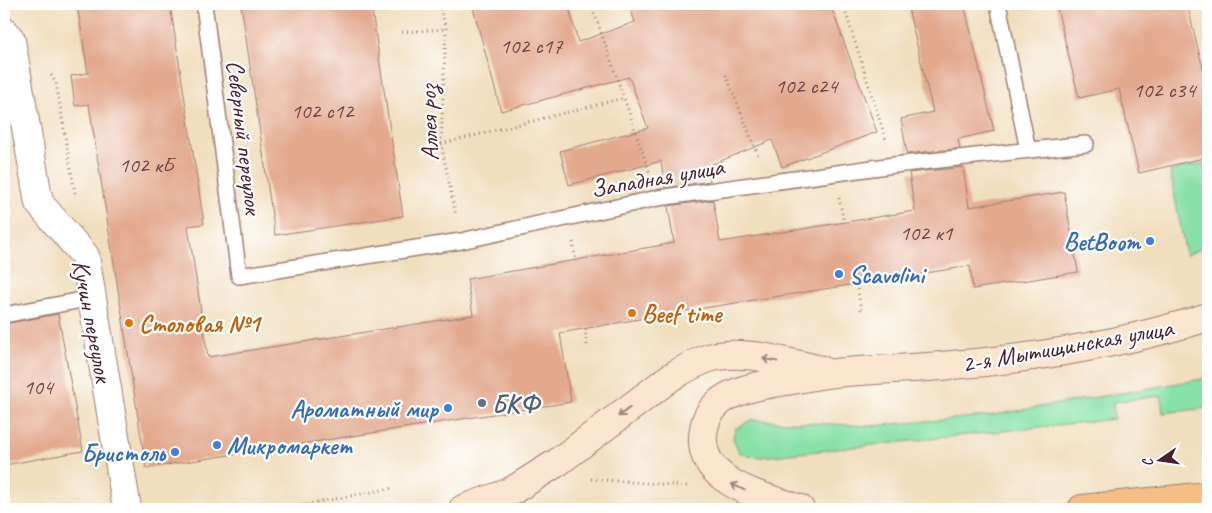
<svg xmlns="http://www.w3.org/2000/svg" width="1212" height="513" viewBox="0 0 1212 513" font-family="Caveat,sans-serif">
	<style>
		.green { fill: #88e1a6; stroke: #698068 }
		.building { fill: #e3a98d }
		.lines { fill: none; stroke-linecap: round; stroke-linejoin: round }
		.lane-casing { stroke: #9d7e74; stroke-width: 18 }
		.street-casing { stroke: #9d7e74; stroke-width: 30 }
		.secondary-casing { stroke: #9d7e74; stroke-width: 30 }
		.primary-casing { stroke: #9d7e74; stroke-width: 30 }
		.path { stroke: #9d7e74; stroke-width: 3; stroke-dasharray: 1 4; stroke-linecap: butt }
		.lane { stroke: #fff; stroke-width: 15 }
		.street { stroke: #fff; stroke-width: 28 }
		.secondary { stroke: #fbe5cf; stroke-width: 28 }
		.primary { stroke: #f6be87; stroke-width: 28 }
		.oneway { stroke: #a2827d }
		.shop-dot { fill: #3f7fe0; stroke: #fff; stroke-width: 2 }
		.food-dot { fill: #e8710a; stroke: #fff; stroke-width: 2 }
		.service-dot { fill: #5c6f8a; stroke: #fff; stroke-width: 2 }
		.labels { text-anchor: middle; stroke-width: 4.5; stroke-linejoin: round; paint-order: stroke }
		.number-label { font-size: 22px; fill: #704244 }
		.street-label { font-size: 25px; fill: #4a1f2b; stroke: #fff }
		.shop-label { font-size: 25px; font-weight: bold; fill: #366cbe; stroke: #fff; text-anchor: end }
		.food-label { font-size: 25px; font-weight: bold; fill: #c56008; stroke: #fff; text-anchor: start }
		.service-label { font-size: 25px; font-weight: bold; fill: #4e5e75; stroke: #fff; text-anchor: start }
	</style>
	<rect width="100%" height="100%" fill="#fff"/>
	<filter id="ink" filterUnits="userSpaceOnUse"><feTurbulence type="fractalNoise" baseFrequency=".02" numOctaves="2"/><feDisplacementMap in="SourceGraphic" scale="10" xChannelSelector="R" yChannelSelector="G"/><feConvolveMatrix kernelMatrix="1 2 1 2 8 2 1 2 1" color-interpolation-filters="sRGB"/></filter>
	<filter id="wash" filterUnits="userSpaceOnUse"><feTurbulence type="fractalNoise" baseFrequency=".0096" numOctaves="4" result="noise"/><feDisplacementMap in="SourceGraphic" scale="20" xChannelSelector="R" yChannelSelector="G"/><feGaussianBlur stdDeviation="1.12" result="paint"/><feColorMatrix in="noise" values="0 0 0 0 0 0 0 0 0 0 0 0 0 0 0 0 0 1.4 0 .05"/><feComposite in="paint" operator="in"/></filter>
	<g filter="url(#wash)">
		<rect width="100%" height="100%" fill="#f0debd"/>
		<path class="green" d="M1208 162V246L1186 255 1170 171Z
			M1208 378V408L1163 413 1161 396 1113 402 1114 419 762 457 749 456 739 452 733 438 735 429 751 420 870 426 988 416Z"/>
		<g id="blocks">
			<path class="building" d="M77 4H170L204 224 188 226 208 357 473 315 467 279 674 243 668 206 713 200 720 242 915 211 909 173 963 167 969 207 1064 192 1078 272 973 289 970 266 685 311 560 333 571 402 146 468 89 104 75 106 71 76 88 73Z
				M241 4H371L403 216 275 235Z
				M472 4H568L578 42 635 22 629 4H830L877 132 782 167 772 140 708 166 710 181 665 188 661 161 569 185 560 151 648 128 629 77 501 111Z
				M907 4H964L994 131 958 139 960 148 907 154 901 119 933 112Z
				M1056 4H1187L1208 89V157L1139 173 1119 89 1079 98Z
				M58 314 83 451 4 465V324Z"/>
		</g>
	</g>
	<g filter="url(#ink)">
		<use href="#blocks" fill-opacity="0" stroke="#9d7e74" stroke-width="1"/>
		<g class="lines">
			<defs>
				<path id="lane" d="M204 4 239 276 461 241 658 198 894 165 1086 144
					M998 4 1028 150
					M4 315 92 298"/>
				<path id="street" d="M4 31 11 40 39 203 85 256 127 509"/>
				<path id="secondary" d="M463 509 510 492 558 462 671 377C683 370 696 362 709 358 742 348 789 363 821 370
					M800 509C760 495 690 482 705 424 709 408 723 397 738 392 753 386 770 384 786 381 802 379 819 374 835 373 873 369 913 369 952 365 1038 358 1126 343 1208 317"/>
				<path id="primary" d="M1082 509 1208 496"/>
			</defs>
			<use href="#lane" class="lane-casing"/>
			<use href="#street" class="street-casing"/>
			<use href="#secondary" class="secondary-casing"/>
			<use href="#primary" class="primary-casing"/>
			<path class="path" d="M439 4 446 29 441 144 456 216
				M591 4 624 98
				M843 4 886 140
				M402 32 446 29
				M51 75 56 83 75 193
				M726 75 759 158
				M441 144 624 98 650 174
				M839 198 844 223
				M573 242 576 262
				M857 284 861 311
				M585 329 587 345
				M591 479 687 486
				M90 507V509
				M282 509 393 488"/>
			<use href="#lane" class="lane"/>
			<use href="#street" class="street"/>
			<use href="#secondary" class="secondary"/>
			<use href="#primary" class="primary"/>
		</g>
		<defs><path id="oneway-shaft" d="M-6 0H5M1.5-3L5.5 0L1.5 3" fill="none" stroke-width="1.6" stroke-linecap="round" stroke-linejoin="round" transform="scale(1.25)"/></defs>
		<g class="oneway">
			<use href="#oneway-shaft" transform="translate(770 360) rotate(-169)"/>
			<use href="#oneway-shaft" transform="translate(624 412) rotate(142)"/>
			<use href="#oneway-shaft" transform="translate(738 487) rotate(-154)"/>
		</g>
	</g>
	<g class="shop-dot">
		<circle cx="1150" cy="241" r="5"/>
		<circle cx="839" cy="274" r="5"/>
		<circle cx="448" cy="408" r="5"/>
		<circle cx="217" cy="445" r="5"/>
		<circle cx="175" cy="452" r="5"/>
	</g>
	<g class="food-dot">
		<circle cx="632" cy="313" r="5"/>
		<circle cx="129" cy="323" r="5"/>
	</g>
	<circle class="service-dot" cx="482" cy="403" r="5"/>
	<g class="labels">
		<g class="number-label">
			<text x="531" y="53">102 с17</text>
			<text x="806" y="93">102 с24</text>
			<text x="1164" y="97">102 с34</text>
			<text x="322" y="118">102 с12</text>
			<text x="146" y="172">102 кБ</text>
			<text x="926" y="240">102 к1</text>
			<text x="38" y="394">104</text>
		</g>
		<g class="street-label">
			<text transform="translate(428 123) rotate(-92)" y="9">Аллея роз</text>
			<text transform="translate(245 137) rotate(83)" y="9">Северный переулок</text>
			<text transform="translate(657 177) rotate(-10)" y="9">Западная улица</text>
			<text transform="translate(93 321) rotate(79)" y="9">Кучин переулок</text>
			<text transform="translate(1067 345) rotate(-10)" y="9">2-я Мытищинская улица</text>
		</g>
		<g class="shop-label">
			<text x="1140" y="250">BetBoom</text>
			<text x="849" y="283" text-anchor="start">Scavolini</text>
			<text x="438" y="417">Ароматный мир</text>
			<text x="227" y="454" text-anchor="start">Микромаркет</text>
			<text x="165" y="461">Бристоль</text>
		</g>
		<g class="food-label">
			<text x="642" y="322">Beef time</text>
			<text x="139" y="332">Столовая №1</text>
		</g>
		<g class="service-label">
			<text x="492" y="412">БКФ</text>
		</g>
	</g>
	<rect width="1212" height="513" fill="none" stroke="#fff" stroke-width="20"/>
	<g transform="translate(1160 460) rotate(257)" stroke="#ffffff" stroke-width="4" paint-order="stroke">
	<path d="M0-4L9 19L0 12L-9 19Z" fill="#4a1f2b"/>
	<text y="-8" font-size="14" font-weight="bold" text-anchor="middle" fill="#4a1f2b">С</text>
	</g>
</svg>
